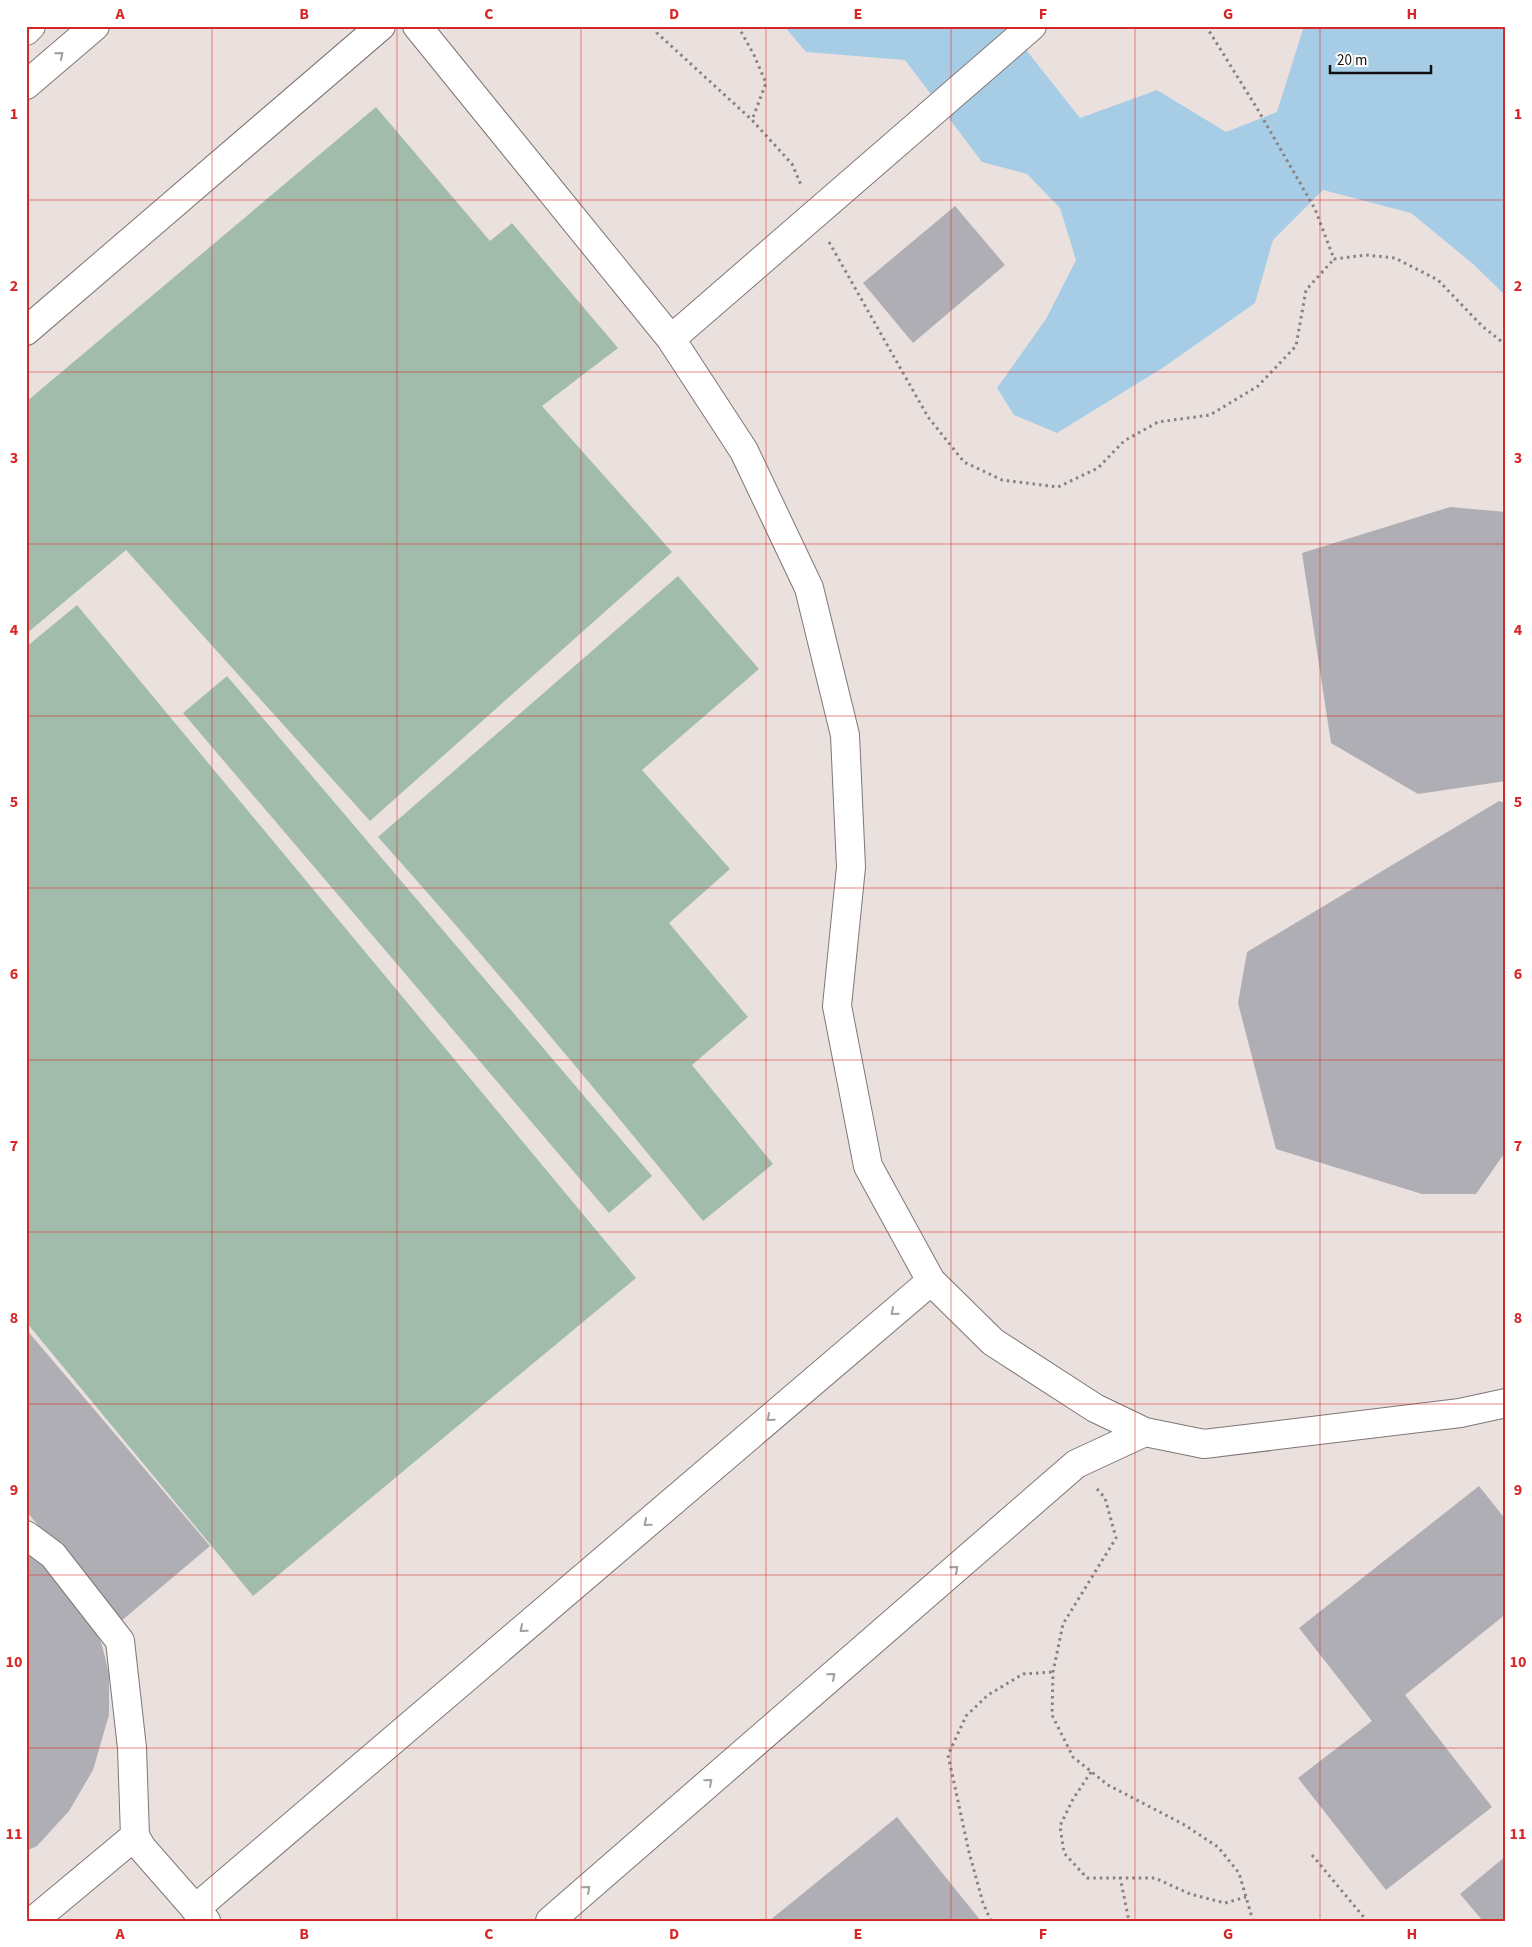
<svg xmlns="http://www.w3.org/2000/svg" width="1532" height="1947" viewBox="0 0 1532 1947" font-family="'Source Sans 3',sans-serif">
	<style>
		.green { fill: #a2bcab }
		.water { fill: #a7cde6 }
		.building { fill: #b0aeb5 }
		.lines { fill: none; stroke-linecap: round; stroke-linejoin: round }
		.minor-casing { stroke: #7e7774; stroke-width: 30 }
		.path { stroke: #87817f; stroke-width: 3; stroke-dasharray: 2.5 4; stroke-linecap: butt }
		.minor { stroke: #fff; stroke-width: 28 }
		.oneway { stroke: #a19f9f }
		.grid { fill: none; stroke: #d62828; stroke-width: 1; stroke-opacity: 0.55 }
		.neatline { fill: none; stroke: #d62828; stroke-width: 2 }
		.grid-label { font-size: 16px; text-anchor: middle; font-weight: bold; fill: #d62828 }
	</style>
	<rect width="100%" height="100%" fill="#eae1de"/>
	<path class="green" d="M376 107 490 241 512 223 618 348 542 406 672 552 370 821 126 550 26 634V402Z
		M678 576 759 669 642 770 730 869 669 923 748 1017 692 1065 773 1164 703 1221C597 1091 490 962 378 837Z
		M77 605 636 1278 253 1596 26 1322V647Z
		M227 676 652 1176 609 1213 183 713Z"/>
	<path class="water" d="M784 26H1007L1080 118 1157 90 1226 132 1277 112 1304 26H1506V296L1473 264 1411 213 1323 190 1273 240 1255 303 1164 367 1057 433 1014 415 997 388 1046 319 1076 260 1060 208 1027 174 982 162 905 60 806 52Z"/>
	<path class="building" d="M955 206 1005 265 913 343 863 283Z
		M1450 507 1506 512V781L1418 794 1331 743 1302 553Z
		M1499 801 1506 803V1151L1476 1194H1422L1276 1149 1238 1003 1247 952Z
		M26 1329 210 1546 120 1622 26 1511Z
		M1479 1486 1506 1520V1614L1405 1695 1492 1807 1386 1890 1298 1778 1372 1721 1299 1628Z
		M26 1551 41 1560 91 1618 102 1645 109 1674V1715L93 1770 69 1811 37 1846 26 1851Z
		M897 1817 981 1921H769Z
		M1506 1856V1921H1483L1460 1894Z"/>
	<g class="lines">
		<defs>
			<path id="minor" d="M417 26 671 339 744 451 809 588 845 735 851 867 837 1006 868 1166 931 1281 993 1342 1095 1408 1145 1432 1204 1444 1460 1413 1506 1403
				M26 31 31 26
				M26 85 95 26
				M26 331 381 26
				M671 339 1032 26
				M26 1535 53 1555 120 1641 132 1748 135 1836 142 1848 206 1921
				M195 1909 931 1281
				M33 1921 135 1836
				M550 1921 1076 1464 1145 1432"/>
		</defs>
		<use href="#minor" class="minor-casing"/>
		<path class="path" d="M655 26 657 33 752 120 792 164 801 185
			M738 26 754 55 766 83 752 120
			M1206 26 1258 110 1315 209 1334 259 1366 255 1395 258 1438 280 1482 326 1506 345
			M829 242 928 417 964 462 1002 480 1058 487 1098 468 1124 441 1158 422 1210 415 1258 386 1296 346 1306 290 1334 259
			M1097 1489 1105 1498 1116 1538 1063 1624 1053 1672 1052 1715 1073 1757 1108 1785 1183 1824 1218 1847 1239 1873 1253 1921
			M1091 1772 1073 1799 1060 1826 1064 1853 1087 1878H1155L1190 1894 1225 1903 1246 1897
			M1312 1855 1367 1921
			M1120 1877 1129 1921
			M991 1921 983 1903 969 1852 948 1755 966 1716 988 1695 1023 1674 1053 1672"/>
		<use href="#minor" class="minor"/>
	</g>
	<defs><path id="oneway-chevron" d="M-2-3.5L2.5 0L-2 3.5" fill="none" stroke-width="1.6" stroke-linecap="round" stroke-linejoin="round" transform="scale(1.25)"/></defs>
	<g class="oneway">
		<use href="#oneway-chevron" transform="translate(60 55) rotate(-40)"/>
		<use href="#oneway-chevron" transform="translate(894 1312) rotate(139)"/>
		<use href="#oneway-chevron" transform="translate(770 1418) rotate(139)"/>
		<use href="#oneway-chevron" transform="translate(647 1523) rotate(139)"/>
		<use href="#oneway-chevron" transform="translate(955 1569) rotate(-41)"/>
		<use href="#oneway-chevron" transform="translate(523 1629) rotate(139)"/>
		<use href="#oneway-chevron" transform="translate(832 1676) rotate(-41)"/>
		<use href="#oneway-chevron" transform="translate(709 1782) rotate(-41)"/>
		<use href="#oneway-chevron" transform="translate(587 1889) rotate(-41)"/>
	</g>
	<path class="grid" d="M212 26V1921M397 26V1921M581 26V1921M766 26V1921M951 26V1921M1135 26V1921M1320 26V1921M26 200H1506M26 372H1506M26 544H1506M26 716H1506M26 888H1506M26 1060H1506M26 1232H1506M26 1404H1506M26 1575H1506M26 1748H1506"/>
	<rect width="1532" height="1947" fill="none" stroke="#ffffff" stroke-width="55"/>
	<path d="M1330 65v8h101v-8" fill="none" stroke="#13100f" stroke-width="2.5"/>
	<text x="1337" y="65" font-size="15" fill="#13100f" stroke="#ffffff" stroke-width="4" paint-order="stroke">20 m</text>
	<rect x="28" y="28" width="1476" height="1892" class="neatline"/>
	<g class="grid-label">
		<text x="120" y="19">A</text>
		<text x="304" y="19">B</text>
		<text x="489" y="19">C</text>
		<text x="674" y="19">D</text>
		<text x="858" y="19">E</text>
		<text x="1043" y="19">F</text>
		<text x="1228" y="19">G</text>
		<text x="1412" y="19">H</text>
		<text x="14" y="119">1</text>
		<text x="1518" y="119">1</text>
		<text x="14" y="291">2</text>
		<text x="1518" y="291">2</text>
		<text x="14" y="463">3</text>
		<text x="1518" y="463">3</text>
		<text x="14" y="635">4</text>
		<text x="1518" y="635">4</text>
		<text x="14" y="807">5</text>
		<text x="1518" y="807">5</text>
		<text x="14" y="979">6</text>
		<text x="1518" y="979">6</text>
		<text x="14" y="1151">7</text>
		<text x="1518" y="1151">7</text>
		<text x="14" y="1323">8</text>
		<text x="1518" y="1323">8</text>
		<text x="14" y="1495">9</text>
		<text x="1518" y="1495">9</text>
		<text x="14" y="1667">10</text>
		<text x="1518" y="1667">10</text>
		<text x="14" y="1839">11</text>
		<text x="1518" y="1839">11</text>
		<text x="120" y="1939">A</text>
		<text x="304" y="1939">B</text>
		<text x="489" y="1939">C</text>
		<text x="674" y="1939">D</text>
		<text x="858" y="1939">E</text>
		<text x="1043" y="1939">F</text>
		<text x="1228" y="1939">G</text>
		<text x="1412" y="1939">H</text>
	</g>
</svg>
